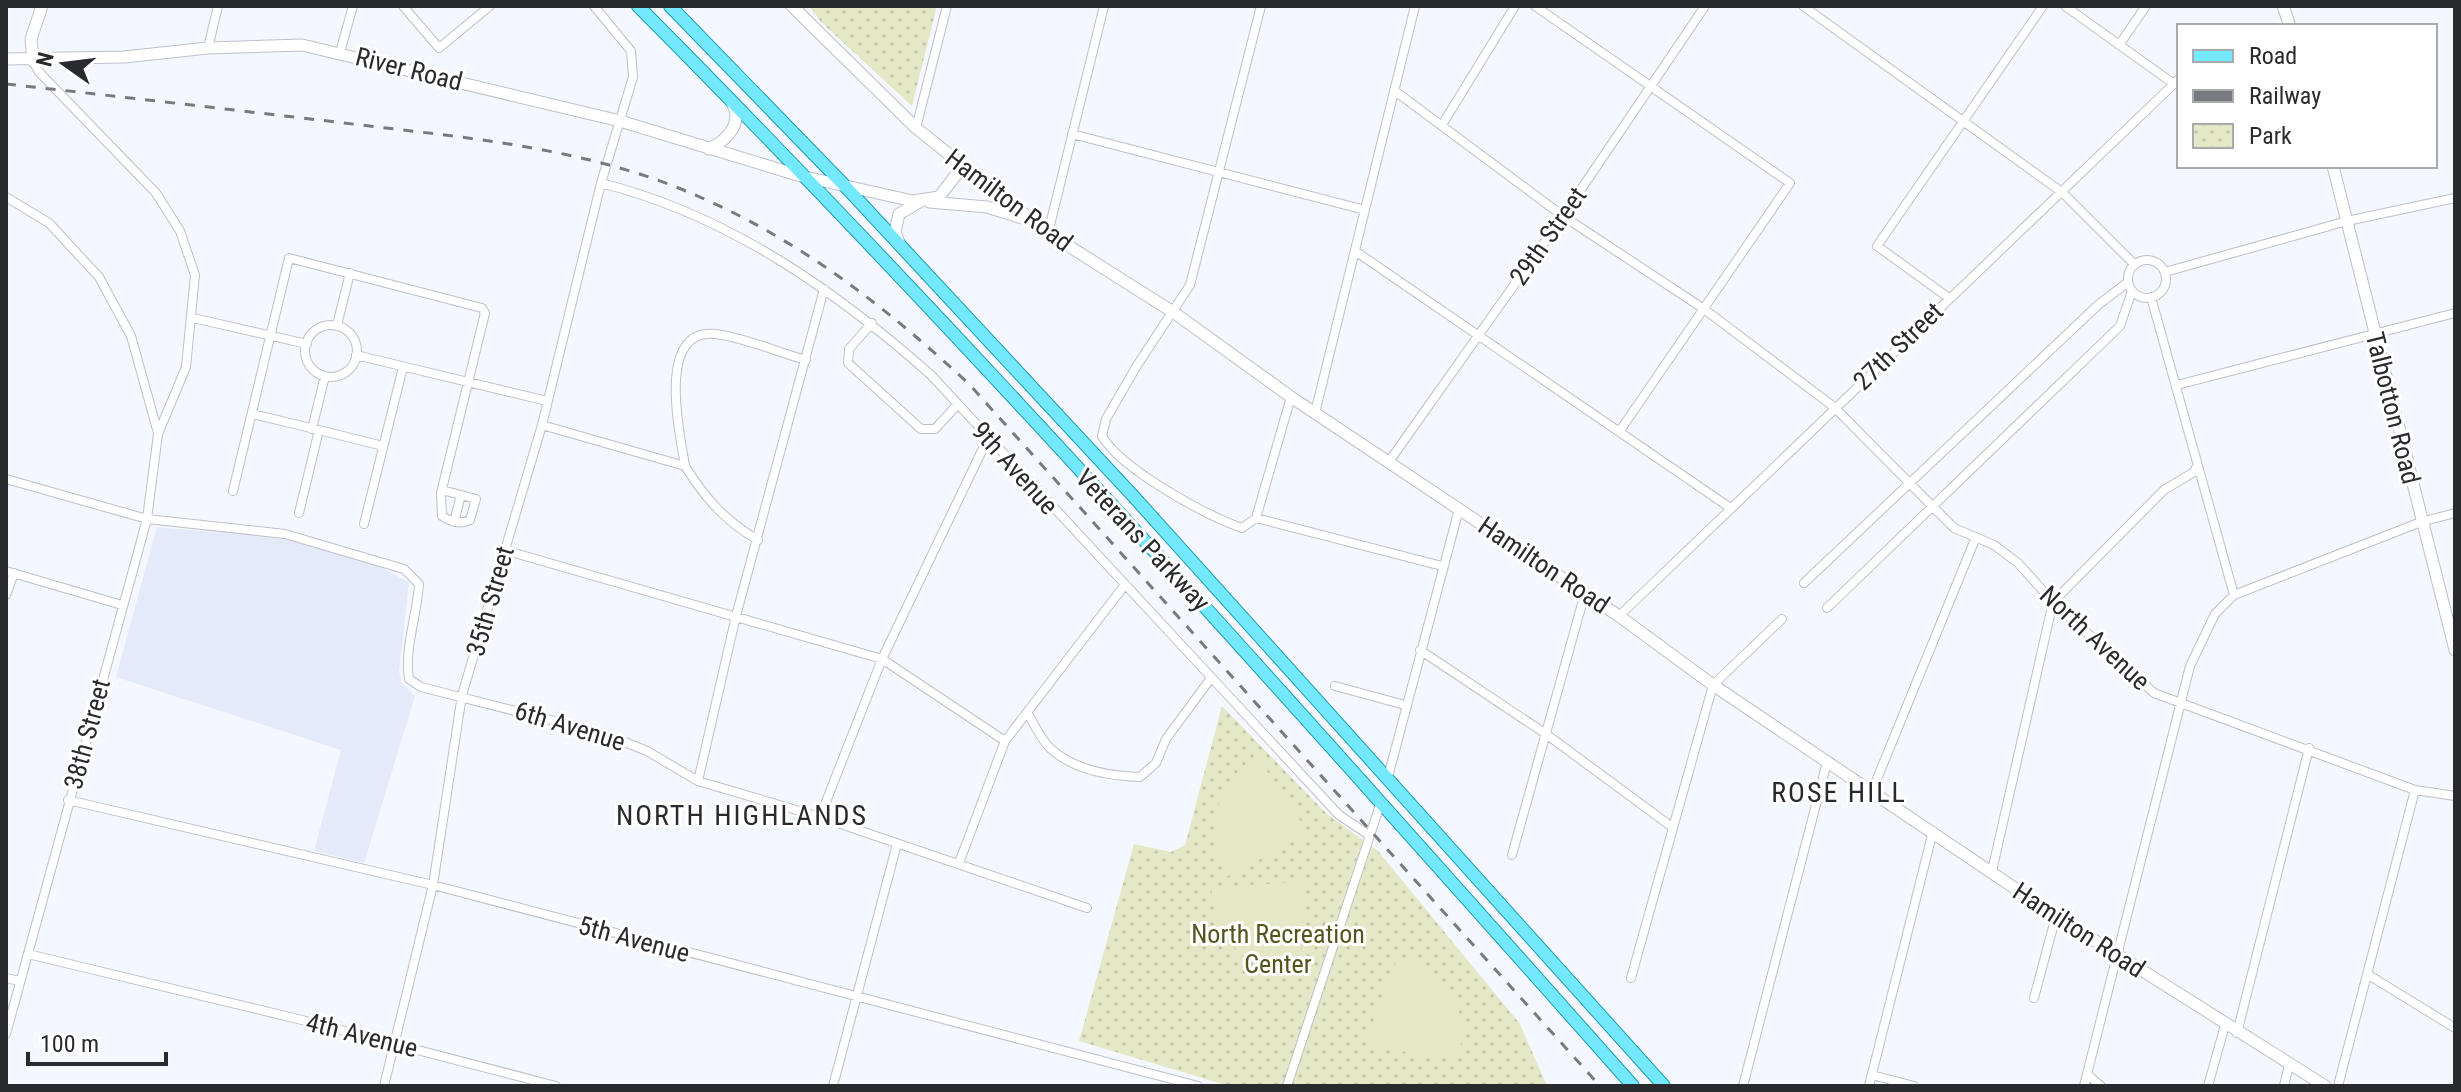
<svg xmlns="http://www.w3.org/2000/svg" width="2461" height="1092" viewBox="0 0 2461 1092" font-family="'Roboto Condensed',sans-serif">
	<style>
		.built { fill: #e5eafa }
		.park { fill: url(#park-dots) }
		.pitch { fill: #e5e8c6 }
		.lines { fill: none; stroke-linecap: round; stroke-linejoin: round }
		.street-casing { stroke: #bdc0c9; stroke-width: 10 }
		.secondary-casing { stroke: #bdc0c9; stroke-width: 13 }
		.primary-casing { stroke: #1e9cb5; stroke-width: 14 }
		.street { stroke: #fff; stroke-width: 8 }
		.secondary { stroke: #fff; stroke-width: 11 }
		.primary { stroke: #74e9fe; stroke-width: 12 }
		.rail { stroke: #787a7f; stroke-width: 3; stroke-dasharray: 10 10; stroke-linecap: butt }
		.labels { text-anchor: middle; stroke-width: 6; stroke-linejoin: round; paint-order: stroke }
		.street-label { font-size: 26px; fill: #292a2e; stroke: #fff }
		.park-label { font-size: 26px; fill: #54551d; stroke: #fff }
		.neighbourhood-label { font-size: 28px; letter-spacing: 2px; fill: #292a2e; stroke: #fff }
	</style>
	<defs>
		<pattern id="park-dots" width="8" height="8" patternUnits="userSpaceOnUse" patternTransform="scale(2)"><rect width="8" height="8" fill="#e5e8c6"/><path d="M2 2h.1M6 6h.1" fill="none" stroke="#c4c7aa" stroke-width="1.8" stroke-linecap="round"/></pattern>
	</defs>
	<rect width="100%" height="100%" fill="#f4f7fe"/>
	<path class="built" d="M157 527 284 539 376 565 409 582 399 671 402 683 415 696 364 863 314 851 341 750 116 677Z"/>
	<path class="park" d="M809 6H937L912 106 821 22Z
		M1222 706 1327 814 1378 851 1520 1024 1547 1086H1229L1079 1041 1134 844 1171 852 1185 845Z"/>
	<path class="pitch" d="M1256 755 1306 829 1304 836 1226 877C1204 829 1214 787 1256 755Z
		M1302 882 1306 887 1299 970C1244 974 1216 939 1211 887Z
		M1398 956C1447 975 1472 1005 1458 1059L1423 1056 1376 1045 1369 1034Z"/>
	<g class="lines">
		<defs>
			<path id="street" d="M403 6 439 48 490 6
				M1261 6 1190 285 1136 367 1106 419 1102 436C1121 469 1205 515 1242 528L1256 518 1442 566
				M1535 6 1790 183 1619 432
				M1803 6 2063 193 2134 264
				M2065 6 2174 84
				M2119 45 2146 6
				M208 48 218 6
				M340 52 353 6
				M1395 91 1563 216 1704 309 1834 407 1954 528 1994 545 2018 563 2053 602 2154 693 2415 790 2455 796
				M1442 125 1515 6
				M916 128 947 6
				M1072 134 1365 210
				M601 183C728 215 835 290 931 375L1339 815 1369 835
				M6 197 49 223 99 277 131 336 158 433
				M1048 233 1104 6
				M1355 251 1729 507
				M2128 279a19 19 0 1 1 38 0a19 19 0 1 1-38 0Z
				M2165 272 2347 221 2455 198
				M2151 297 2234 595
				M1949 298 1877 246 2043 6
				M193 318 307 344
				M872 323 849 349 848 363 921 429H935L958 404
				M337 325 350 273
				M305 351a26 26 0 1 1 52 0a26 26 0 1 1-52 0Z
				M356 355 547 401
				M2177 385 2455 313
				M1315 413 1415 6
				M252 414 319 430 299 513
				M542 425 685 466C705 498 725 521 758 540
				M312 429 325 376
				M319 430 383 446
				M1388 463 1563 216 1705 6
				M685 466C680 434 655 327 716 334 746 338 777 352 806 360
				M6 479 147 519 285 534 404 569 419 584C417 616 404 649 409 679L421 687 605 734 647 751 698 781 820 817 1087 908
				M233 491 289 258 482 308 485 313 441 493 442 516C451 522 460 525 470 520L476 499 442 490
				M1256 518 1291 397
				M454 522 461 495
				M364 524 403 367
				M504 550 882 659 1005 741
				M6 571 122 605
				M1804 583 2098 305 2128 282
				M6 595 14 573
				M1827 608 2120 326 2132 291
				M1619 616 2179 79
				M1420 650 1546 734 1672 827
				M1335 686 1405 705
				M1027 712C1034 724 1041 740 1051 749 1074 770 1110 776 1140 777L1156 763 1166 739 1211 678
				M1388 777 1459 509
				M698 781 736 616 824 289
				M1872 791 1976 537
				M68 800 433 885 1198 1086
				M820 817 882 659 987 440
				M1512 855 1585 593
				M959 863 1005 741 1124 586
				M1992 871 2053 602 2164 490 2194 472 2197 466
				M28 954 306 1021 556 1086
				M2367 974 2455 1028
				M6 978 19 981
				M1631 978 1713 685 1782 619
				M2034 998 2056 916
				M2237 1033 2309 748
				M6 1034 147 519 158 434 186 367 195 275 180 231 156 193 39 72 33 61
				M1872 1075 1914 1086
				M2088 1075 2101 1086
				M384 1086 433 885 462 695 542 425 601 183 633 77 631 51 594 6
				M833 1086 897 844
				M1287 1086 1381 802
				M1743 1086 1827 762
				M1869 1086 1933 831
				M2084 1086 2190 666 2215 614 2234 595 2421 522 2455 513
				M2208 1086 2225 1025
				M2284 1086 2289 1065
				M2338 1086 2415 790"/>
			<path id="secondary" d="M792 6 916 128 1048 233 1173 312 1291 397 1619 616 1713 685 2056 916 2325 1086
				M2283 6 2290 26
				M6 59 124 57 208 48 302 45 620 121 801 176 913 201 939 197 962 167
				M33 61 31 39 42 6
				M709 149C727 140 744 123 732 103
				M2333 166 2455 650
				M929 202 987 207 1022 218
				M900 245 895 232 899 214 921 201"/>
			<path id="primary" d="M638 6C983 353 1308 720 1633 1086
				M670 6 844 185 1135 498 1664 1086"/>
		</defs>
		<use href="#street" class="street-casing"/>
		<use href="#secondary" class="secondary-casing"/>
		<use href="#primary" class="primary-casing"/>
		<use href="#street" class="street"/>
		<use href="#secondary" class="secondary"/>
		<use href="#primary" class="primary"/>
		<path class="rail" d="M6 84C124 97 243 111 361 125 477 139 594 149 702 198 804 243 888 309 969 384L1600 1086"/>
	</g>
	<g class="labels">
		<g class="street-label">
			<text transform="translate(409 69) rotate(14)" y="9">River Road</text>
			<text transform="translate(1009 200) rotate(37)" y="9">Hamilton Road</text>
			<text transform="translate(1548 236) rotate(-55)" y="9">29th Street</text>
			<text transform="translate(1898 346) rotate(-44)" y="9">27th Street</text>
			<text transform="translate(2393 408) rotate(76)" y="9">Talbotton Road</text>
			<text transform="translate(1015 468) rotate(48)" y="9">9th Avenue</text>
			<text transform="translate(1143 540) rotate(47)" y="9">Veterans Parkway</text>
			<text transform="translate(1544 565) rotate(34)" y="9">Hamilton Road</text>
			<text transform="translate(490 601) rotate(-74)" y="9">35th Street</text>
			<text transform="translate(2095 638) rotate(43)" y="9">North Avenue</text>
			<text transform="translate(570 726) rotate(17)" y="9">6th Avenue</text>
			<text transform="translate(87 734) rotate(-75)" y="9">38th Street</text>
			<text transform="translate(2079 930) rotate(33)" y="9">Hamilton Road</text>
			<text transform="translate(634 939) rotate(15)" y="9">5th Avenue</text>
			<text transform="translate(362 1035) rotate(14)" y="9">4th Avenue</text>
		</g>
		<g class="park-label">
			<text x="1278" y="943">North Recreation<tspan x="1278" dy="30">Center</tspan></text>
		</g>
		<g class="neighbourhood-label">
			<text x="1839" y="802">ROSE HILL</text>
			<text x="742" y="825">NORTH HIGHLANDS</text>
		</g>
	</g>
	<rect width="2461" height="1092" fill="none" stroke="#292a2e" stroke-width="16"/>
	<rect x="2177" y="24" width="260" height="144" fill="#ffffff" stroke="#a9aaab" stroke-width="2"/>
	<rect x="2193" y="50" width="40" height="12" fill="#74e9fe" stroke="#a9aaab" stroke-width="2"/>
	<text x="2249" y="64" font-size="24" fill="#292a2e">Road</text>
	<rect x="2193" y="90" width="40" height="12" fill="#787a7f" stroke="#a9aaab" stroke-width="2"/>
	<text x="2249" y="104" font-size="24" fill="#292a2e">Railway</text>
	<rect x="2193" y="124" width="40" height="24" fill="url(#park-dots)" stroke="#a9aaab" stroke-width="2"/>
	<text x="2249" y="144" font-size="24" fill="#292a2e">Park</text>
	<g transform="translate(64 64) rotate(284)" stroke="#ffffff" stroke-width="6" paint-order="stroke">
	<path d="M0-6L14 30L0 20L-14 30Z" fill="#292a2e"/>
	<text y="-12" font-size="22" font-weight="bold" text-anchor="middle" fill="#292a2e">N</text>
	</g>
	<path d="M28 1052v12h138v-12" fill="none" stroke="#292a2e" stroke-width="4"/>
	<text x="40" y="1052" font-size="24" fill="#292a2e" stroke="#ffffff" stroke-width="6" paint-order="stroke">100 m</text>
</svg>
